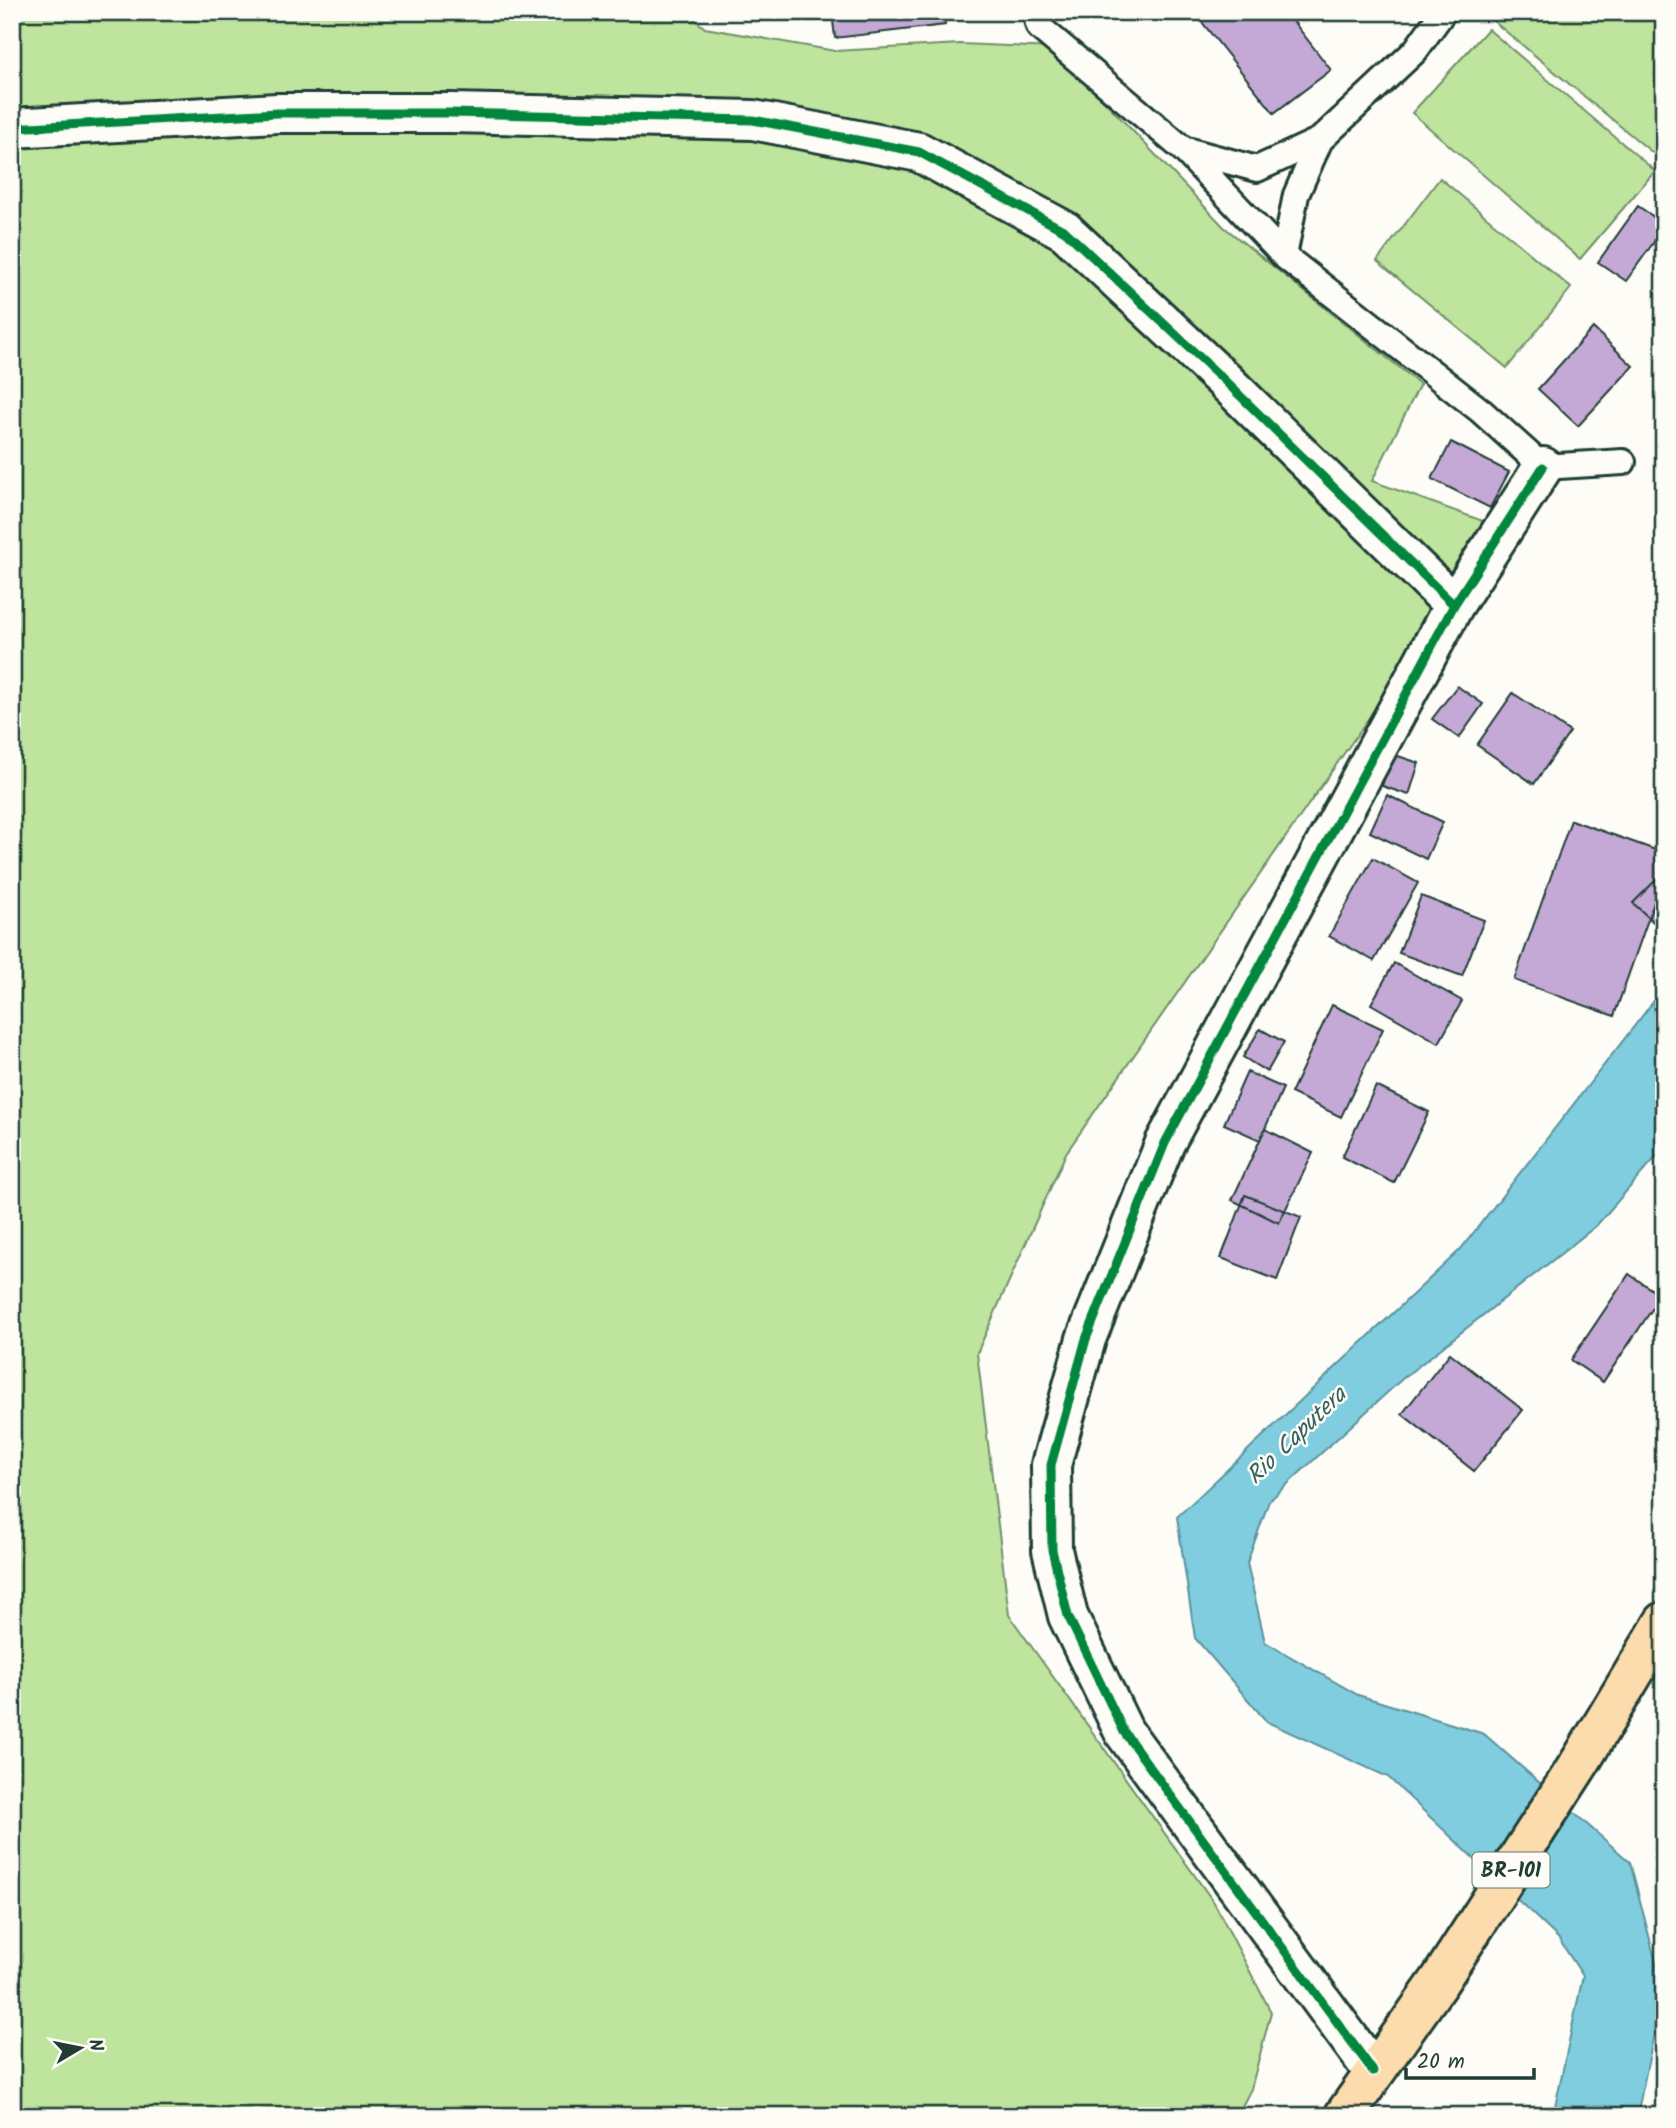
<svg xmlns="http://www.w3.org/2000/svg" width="1676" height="2128" viewBox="0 0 1676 2128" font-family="Kalam,sans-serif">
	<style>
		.green { fill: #bfe49e; stroke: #6f9069; stroke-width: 2 }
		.water { fill: #81cde0; stroke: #5a939b; stroke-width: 2 }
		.building { fill: #c4a8d5; stroke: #1f3d34; stroke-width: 2 }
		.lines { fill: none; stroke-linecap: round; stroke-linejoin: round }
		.lane-casing { stroke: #1f3d34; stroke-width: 30 }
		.street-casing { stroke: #1f3d34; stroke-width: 44 }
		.highway-casing { stroke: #1f3d34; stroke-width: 44 }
		.lane { stroke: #fdfcf7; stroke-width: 24 }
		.street { stroke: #fdfcf7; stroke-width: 38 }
		.highway { stroke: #fcdcac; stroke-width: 38 }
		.cycleway-casing { stroke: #fdfcf7; stroke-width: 13 }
		.cycleway { stroke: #00873e; stroke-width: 9 }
		.labels { text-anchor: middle; stroke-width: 5; stroke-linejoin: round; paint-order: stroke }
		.shield { fill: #fdfcf7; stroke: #62766e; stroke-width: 2 }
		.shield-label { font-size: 21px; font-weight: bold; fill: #1f3d34 }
		.water-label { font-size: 24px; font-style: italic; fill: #38615f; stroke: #fdfcf7 }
	</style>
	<rect width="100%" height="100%" fill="#fdfcf7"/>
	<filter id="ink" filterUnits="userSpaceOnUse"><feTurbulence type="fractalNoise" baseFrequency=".0143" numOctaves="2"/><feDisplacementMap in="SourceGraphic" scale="14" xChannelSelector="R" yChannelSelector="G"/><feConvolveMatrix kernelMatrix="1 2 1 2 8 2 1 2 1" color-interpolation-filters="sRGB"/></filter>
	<g filter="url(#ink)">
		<path class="green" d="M12 12H685L705 28 835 51 960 44 1054 48 1224 227 1420 384 1372 481 1494 525 1368 719 1066 1153 977 1353 1009 1615 1215 1904 1271 2012 1251 2089 1237 2116H12Z
			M1497 12H1647L1664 25V155L1660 159 1492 20Z
			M1488 29 1655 171 1580 259 1412 113Z
			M1440 178 1571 288 1507 368 1377 261Z"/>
		<path class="water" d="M1664 988V1148L1596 1226 1402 1379 1269 1501 1247 1563 1265 1642 1358 1695 1484 1734 1630 1862 1663 1990 1637 2116H1553L1583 1976 1558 1938 1388 1777 1267 1722 1195 1638 1177 1517 1460 1250Z"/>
		<path class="building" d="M832 12H944L945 25 835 38Z
			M1194 12H1286L1331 70 1274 113Z
			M1638 206 1664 224V228L1626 281 1598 262Z
			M1593 328 1633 366 1578 426 1538 389Z
			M1451 442 1509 472 1490 508 1432 479Z
			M1457 686 1483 704 1459 738 1432 719Z
			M1513 693 1570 732 1534 784 1477 745Z
			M1392 754 1419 763 1409 795 1382 786Z
			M1387 795 1443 822 1426 859 1370 832Z
			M1571 820 1664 853V874L1614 1016 1514 980Z
			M1373 858 1418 883 1374 961 1329 936Z
			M1664 872V932L1633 903Z
			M1421 896 1484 920 1462 976 1399 953Z
			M1394 963 1462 1001 1439 1043 1371 1004Z
			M1332 1005 1383 1029 1341 1117 1291 1093Z
			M1260 1029 1284 1042 1267 1072 1243 1057Z
			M1247 1072 1283 1088 1260 1140 1224 1124Z
			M1376 1086 1429 1112 1394 1183 1342 1157Z
			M1265 1129 1313 1153 1279 1223 1232 1200Z
			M1245 1195 1301 1217 1277 1280 1221 1258Z
			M1629 1274 1661 1296 1603 1382 1571 1360Z
			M1450 1353 1523 1410 1474 1471 1402 1414Z"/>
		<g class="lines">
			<defs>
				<path id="lane" d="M1035 12 1039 27 1183 149 1284 256 1481 411 1543 467 1623 462
					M1183 149 1257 169 1320 140
					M1284 256 1296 195 1320 140 1415 51 1443 12"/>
				<path id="street" d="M12 128 277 113H450L753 120 919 152 1065 231 1224 380 1454 605
					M1373 2071 1124 1732 1068 1616 1052 1550 1051 1465 1086 1339 1165 1143 1454 605 1543 467"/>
				<path id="highway" d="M1344 2116 1440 1980 1582 1759 1664 1622"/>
			</defs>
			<use href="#lane" class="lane-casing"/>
			<use href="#street" class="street-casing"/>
			<use href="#highway" class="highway-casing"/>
			<use href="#lane" class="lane"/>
			<use href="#street" class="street"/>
			<use href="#highway" class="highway"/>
			<defs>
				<path id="cycleway" d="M12 128 277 113H450L753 120 919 152 1065 231 1224 380 1454 605
					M1373 2071 1124 1732 1068 1616 1052 1550 1051 1465 1086 1339 1165 1143 1454 605 1543 467"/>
			</defs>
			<use href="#cycleway" class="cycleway-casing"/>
			<use href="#cycleway" class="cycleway"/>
		</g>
	</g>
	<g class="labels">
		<rect class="shield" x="1472.5" y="1852.5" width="77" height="35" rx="5"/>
		<g class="shield-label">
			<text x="1511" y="1877">BR-101</text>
		</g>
		<g class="water-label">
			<text transform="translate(1296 1435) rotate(-44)" y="8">Rio Caputera</text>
		</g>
	</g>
	<rect width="1676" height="2128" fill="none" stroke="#fdfcf7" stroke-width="42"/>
	<rect x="21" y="21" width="1634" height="2086" fill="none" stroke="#1f3d34" stroke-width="2.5" filter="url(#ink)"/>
	<g transform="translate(80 2048) rotate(80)" stroke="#fdfcf7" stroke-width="5" paint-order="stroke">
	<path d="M0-5L12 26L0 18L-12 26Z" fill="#1f3d34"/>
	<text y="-10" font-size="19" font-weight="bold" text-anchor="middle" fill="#1f3d34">N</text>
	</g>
	<path d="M1406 2068v10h128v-10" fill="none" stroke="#1f3d34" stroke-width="3.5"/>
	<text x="1417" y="2068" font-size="21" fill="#1f3d34" stroke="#fdfcf7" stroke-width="5" paint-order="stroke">20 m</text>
</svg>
